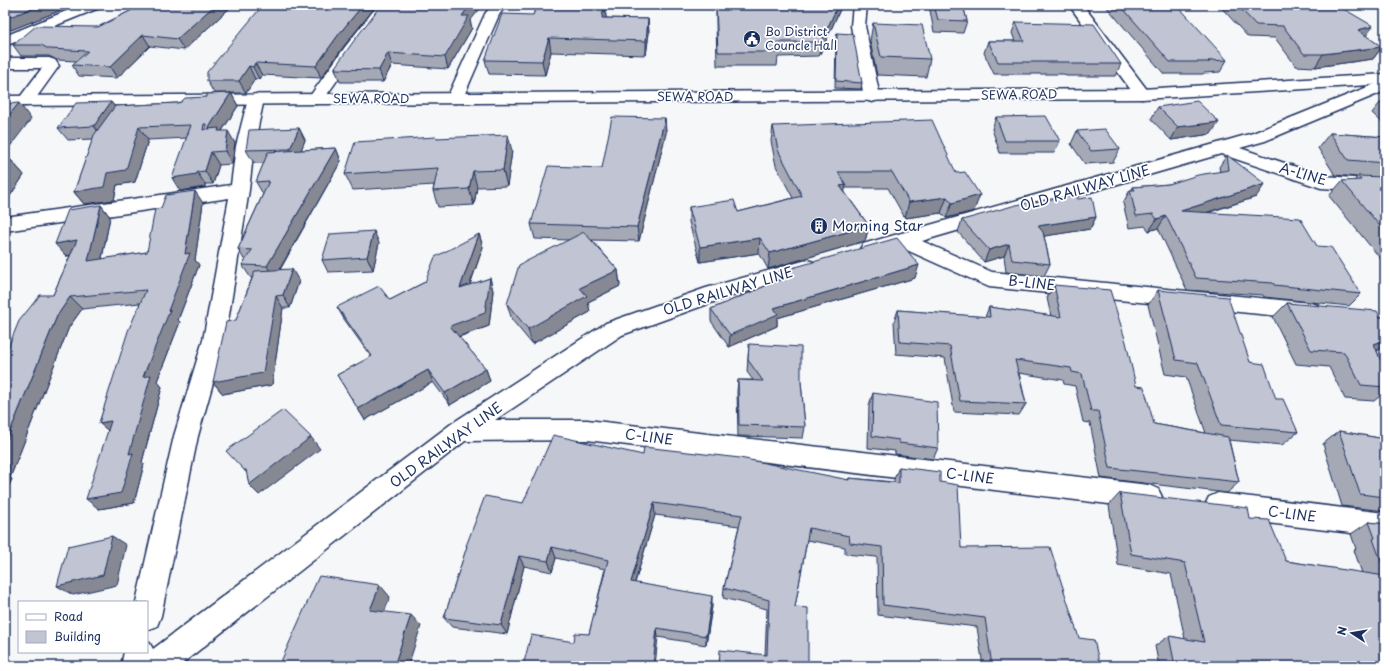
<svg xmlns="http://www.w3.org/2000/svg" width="1390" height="671" viewBox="0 0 1390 671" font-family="'Playpen Sans',sans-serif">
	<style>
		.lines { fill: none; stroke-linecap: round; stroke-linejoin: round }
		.minor-casing { stroke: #1b2f5e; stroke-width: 3 }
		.major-casing { stroke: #1b2f5e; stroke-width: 3 }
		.minor { fill: #fff; fill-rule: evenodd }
		.major { fill: #fff; fill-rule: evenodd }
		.wall { fill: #a5a9b5; stroke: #1b2f5e }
		.shaded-wall { fill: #868994; stroke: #1b2f5e }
		.building { fill: #c0c4d3; stroke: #1b2f5e; fill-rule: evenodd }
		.labels { text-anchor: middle; stroke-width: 3.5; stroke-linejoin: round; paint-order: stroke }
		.far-poi-label { font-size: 12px; fill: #1b2f5e; stroke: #fff; text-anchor: start }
		.far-street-label { font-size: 12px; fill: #1b2f5e; stroke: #fff }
		.street-label { font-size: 14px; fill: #1b2f5e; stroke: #fff }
		.poi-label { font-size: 14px; fill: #1b2f5e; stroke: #fff; text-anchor: start }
	</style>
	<rect width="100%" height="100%" fill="#f6f7f9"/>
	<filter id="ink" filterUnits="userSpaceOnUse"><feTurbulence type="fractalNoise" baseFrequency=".025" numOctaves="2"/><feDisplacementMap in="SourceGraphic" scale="8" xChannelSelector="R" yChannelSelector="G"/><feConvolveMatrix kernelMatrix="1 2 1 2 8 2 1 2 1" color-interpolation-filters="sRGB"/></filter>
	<g filter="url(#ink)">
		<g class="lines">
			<defs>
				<path id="minor" d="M81 5H101L99 8 5 46V36Z
					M378 5H393L356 53 322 102 316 104 310 102 308 99 310 96 345 47Z
					M492 5H506L499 15 463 98 461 101 455 103 449 101 447 98 485 14Z
					M853 5H867L865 26 880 97 878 100 872 102 866 100 864 97 851 26Z
					M1069 5H1083L1148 91 1150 94 1148 97 1142 99 1136 97Z
					M5 58H49L55 60 59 66 31 105 25 106 19 105 17 101 42 68H5Z
					M1385 80V91L1265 141 1240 148 1323 176 1385 180V192L1321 188 1221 154 922 241 992 272 1310 303 1318 305 1321 311 1318 317 1310 319 989 287 900 247 870 256 863 254 860 249 863 244 1253 133Z
					M256 94 262 96 264 99 254 146 249 190 225 340 198 436 161 616 157 626 147 630V602H136L174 436 203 340 229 198 5 231V217L231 185 236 146 248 99 250 96Z
					M807 260 814 262 817 267 814 272 719 300 622 335 495 420H587L1149 485 1158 489 1162 497 1158 505 1149 509 587 440 465 441 179 666H121L124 652H147V641L149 642 153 649 451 424 606 323 706 288Z
					M1218 493 1385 513V537L1218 517 1209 513 1205 505 1209 497Z"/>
				<path id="major" d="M1385 74V84L1142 99 5 106V96L1142 89Z"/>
			</defs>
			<use href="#minor" class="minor-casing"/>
			<use href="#major" class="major-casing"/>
			<use href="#minor" class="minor"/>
			<use href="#major" class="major"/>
		</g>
		<path class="wall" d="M5 5H74L11 30 5 26Z
			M126 5H233L184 50 150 46 117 78 79 76 72 65 76 61 57 60 49 56H21L13 45 98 27 134 9Z
			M263 5H377L344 46 321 78 262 75 259 79H255L246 93H214L207 81Z
			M537 5H605L606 18 648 19 649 33 646 55 551 52 545 75 489 74 485 60 533 15Z
			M842 5 819 56 778 57 777 66H717L716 21V7H752Z
			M929 5H963L967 21 963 33 934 32Z
			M1105 5H1166L1227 60 1220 72 1204 73 1203 74H1164Z
			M1219 5H1337L1366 36 1382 47 1373 59 1315 67 1296 66 1275 38 1248 37Z
			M470 21 472 28 448 69 392 65 383 82H340L335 69V67Z
			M1016 22 1121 64 1115 76H1066L1064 74H994L984 53 988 41H1015L1012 33Z
			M873 23 930 59 926 77 877 75 870 41Z
			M837 33 862 83 861 89 835 88 836 40Z
			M231 93 238 106 222 131 235 143 232 164 219 165 213 184H205V187L180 191 187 138 148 140 135 182 117 185 114 200 84 204 74 192 93 139 68 140 58 128 111 102 114 106 177 103 207 97Z
			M1384 98H1385V125L1372 113Z
			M1158 107 1211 134 1171 140 1151 119Z
			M996 117 1060 141 1054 153H1000L992 129Z
			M665 118 666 133 639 241 592 240 618 270 620 286 588 302 590 312 532 344 512 320 507 304 569 240 535 239 531 224Z
			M773 126 956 173 974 211 946 218 941 213 905 218 888 188H845L844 191 869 226 865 241 768 269 759 253 700 262 689 222V207L738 212 793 198 776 166 771 141Z
			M299 128 305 140 301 150 336 148 341 161 280 270 299 281 290 308H283L272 385 223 394 213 382 252 278H251L242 265 245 261 238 249 263 194 256 182 264 163H254L246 150Z
			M1077 131 1120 149 1113 162 1085 164 1071 144Z
			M1330 133 1385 137V264L1329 196 1342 181H1354L1357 177 1335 175 1318 148Z
			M437 138 512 151 507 186 477 187 474 205 438 207 433 191 434 185 353 190 345 174Z
			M1227 155 1256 197 1207 213 1317 246 1361 294 1349 306 1264 297 1263 295 1187 290 1158 228 1149 231 1145 226 1129 228 1123 203 1130 190H1132L1133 187 1169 184 1220 172 1219 167Z
			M10 159 24 175 8 199 5 200V160Z
			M1078 199 1096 217 1090 229 1044 236 1050 264 1044 276 1006 272 1004 256 984 262 958 232 962 220Z
			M203 203 195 260 199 265 178 320 180 322 157 381 162 387 142 462 144 464 134 503 99 509 108 430 99 423 140 303 82 309 69 327 10 478 12 479 5 494V355L53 295 70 256H66L101 205 110 217 102 259 147 252Z
			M479 234 483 247 470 285 490 278 493 291 489 326 459 337 486 369 490 381 450 405 433 382 365 420 337 375 371 357 344 319 337 307 390 300 425 282Z
			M379 243 373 270 328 272 322 260Z
			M778 272 915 278 777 318V326L729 347 711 321V309L777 281Z
			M1385 277V286L1382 281Z
			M1054 285 1136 386 1154 424 1206 433 1186 377 1165 374 1148 305 1158 290 1250 362 1276 399 1298 432 1282 445 1229 440 1239 482 1227 493 1101 478 1090 423 1083 422 1075 386 1064 384 1063 380 1019 373 1026 404 1019 415 954 412 945 358 896 354 894 322 898 310 985 317 989 307 1051 316 1047 298Z
			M1287 303 1385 317V353L1382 348 1377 351 1385 371V392L1374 401 1345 399 1329 367 1296 364 1273 317Z
			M749 344 801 382 805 427 803 438 738 436 737 392 738 380H753L747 372Z
			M873 393 938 448 933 459 895 454V451L868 448 869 405Z
			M1339 431 1385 439V511L1342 506 1323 444Z
			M643 455 848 480 849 478 894 482V479L899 467 940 482 961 548 1079 638 1100 666H983L977 627 878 615 877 557 845 554V547L807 540 795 607 808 666 765 655 767 609 723 598 724 588 739 526 655 515 635 583 712 606 706 645 658 637 574 642 589 634 605 569 556 558 552 572 524 566 507 634 452 627 444 618 467 547 466 546 523 503Z
			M1120 493 1250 519 1286 561 1362 573 1354 550 1356 549 1351 534 1369 522 1385 524V666H1159L1155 646 1169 636 1185 639 1171 574 1118 565 1109 505Z"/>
		<path class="shaded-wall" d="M40 5H74L11 30 5 22V19Z
			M215 5H233L184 50 177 39Z
			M363 5H377L344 46 321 78 316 66 339 34Z
			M470 5H483L470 21 472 28 448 69 445 57 462 16Z
			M604 5 606 17 603 32 602 18Z
			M838 5H842L819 56 821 42Z
			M648 19 649 33 646 55V41Z
			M1373 26 1364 39 1358 30Z
			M143 35 150 46 117 78 110 67Z
			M549 38 551 52 545 75 542 61Z
			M1382 47 1373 59 1315 67 1323 54Z
			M388 53 392 65 383 82 379 70Z
			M255 63 262 75 259 79 253 67Z
			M249 66 255 79 246 93 239 81Z
			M231 93 238 106 221 132 208 129Z
			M111 102 120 114 103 139 94 126Z
			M19 103 31 119 5 153V120Z
			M665 118 666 133 639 241 637 227Z
			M1219 122 1211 134 1171 140 1178 127Z
			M139 127 148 140 135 182 117 185 114 200 84 204 74 192 107 173Z
			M299 128 305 140 297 161 290 149Z
			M228 131 235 143 232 164 225 151Z
			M508 135 512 151 507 186 503 170Z
			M336 148 341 161 274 279 267 266Z
			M211 152 219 165 213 184 205 171Z
			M10 159 24 175 8 199 5 195V167Z
			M473 171 477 187 474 205 469 189Z
			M197 172 205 184V187L180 191 172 178Z
			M1265 184 1256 197 1173 223 1181 211Z
			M846 185 843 201 840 186Z
			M195 191 203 203 195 260 199 265 178 320 180 322 157 381 162 387 142 462 144 464 134 503 99 509 86 499 129 454 143 377 168 311 185 254Z
			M980 195 974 211 946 218 952 203Z
			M947 197 941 213 905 218 909 202Z
			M101 205 110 217 99 273 88 261Z
			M1166 216 1158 228 1149 231 1157 219Z
			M1096 217 1090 229 1032 238 1038 226Z
			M869 226 865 241 768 269 770 253Z
			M374 231 379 243 373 270 367 257Z
			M479 234 483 247 464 301 460 288Z
			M760 238 759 253 700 262V247Z
			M77 240 87 252 66 256 55 244Z
			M1009 244 1004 256 984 262 989 250Z
			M919 265 915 278 777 318V326L729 347 730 335 774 308Z
			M292 269 299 281 290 308 283 295Z
			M618 270 620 286 588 302 590 312 532 344 528 329 580 288Z
			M490 278 493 291 489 326 454 338 450 326Z
			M276 296 283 308 272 385 223 394 213 382Z
			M70 297 82 309 69 327 10 478 12 479 5 494V444L57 316Z
			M1385 340V346L1382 348 1358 359 1374 344Z
			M486 369 490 381 450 405 445 393Z
			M428 370 433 382 365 420 358 409Z
			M111 421 112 434 99 423Z
			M311 437 320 449 259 495 249 485 254 481 244 470Z
			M654 503 655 515 632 592 631 582Z
			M112 536 126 545 117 585 73 595 57 586Z
			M552 547 556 558 552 572 548 561Z
			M519 556 524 566 507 634 501 625Z
			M380 585 390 597 381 621 370 610Z
			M712 596V606L706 645V636Z
			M411 615 421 626 408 666H394Z
			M657 628 658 637 655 666H653Z
			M5 634 8 636 5 654Z"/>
		<path class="building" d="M5 5H40L5 19Z
			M141 5H215L177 39 143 35 110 67 72 65 88 51 49 49 41 45H13L36 26 98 27 142 5Z
			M263 5H363L339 34 316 66 255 63 253 67 249 66 239 81H207V72Z
			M381 5H470L462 16H469L445 57 388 53 379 70 335 69 336 67H335L353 42Z
			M537 5H604L602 18 648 19 646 41 549 38 542 61 485 60 502 14 533 15Z
			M753 5H838L821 42H777L778 52H718L716 7H752Z
			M934 5H963L967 21 938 20Z
			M1120 5H1177L1227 60 1208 61 1210 62H1170Z
			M1237 5H1337L1373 26 1358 30 1382 47 1323 54H1304L1283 26 1256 25Z
			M1016 22 1094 24 1121 64H1071L1069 62H998L988 41H1024Z
			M873 23 922 25 930 59 881 57Z
			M837 33 853 34 862 83 836 81Z
			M231 93 208 129 219 128 218 131H228L225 151 211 152 205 171 197 172V174L172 178 191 125 139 127 126 170 107 173 104 187 74 192 94 135 115 106 177 103 181 102 185 98 207 97V94ZM204 124H206V129L203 130Z
			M1197 101 1219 122 1178 127 1158 107Z
			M111 102 94 126 58 128 76 103Z
			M19 103 5 120V104Z
			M1046 116 1060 141H1005L996 117Z
			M612 117 665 118 637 227 531 224 548 166 602 168Z
			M932 120 956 173 965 172 980 195 952 203 947 197 909 202 892 172H838L846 185 840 186 869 226 770 253 760 238 700 247 689 207 734 200 738 212 802 196 778 150 773 126Z
			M299 128 290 149 246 150 249 130Z
			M1105 129 1120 149 1091 151 1077 131Z
			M1330 133 1385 137V163L1348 160Z
			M508 135 503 170 473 171 469 189 433 191 438 168 345 174 355 142 436 137V138Z
			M336 148 267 266 242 265 252 250 238 249 269 181 256 182 268 152Z
			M1227 155 1265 184 1181 211 1300 218 1317 246 1331 247 1361 294 1274 285 1273 283 1196 278 1166 216 1157 219 1153 214 1136 216 1130 190H1135L1133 187 1169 184 1198 175 1229 170Z
			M10 159 5 167V160Z
			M1358 176 1385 177V232L1342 181 1361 180Z
			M195 191 185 254 190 253 168 311 170 310 143 377 151 375 129 454 133 453 121 493 86 499 111 421 99 423 128 331 146 290 70 297 57 316 5 444V355L19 321 40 295H53L77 240 55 244 68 210 101 205 88 261 147 252 155 209 161 208 166 195Z
			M1075 195 1078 199 1092 197 1096 217 1038 226 1043 232 1050 264 1012 260 1009 244 989 250 962 220 1016 205Z
			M374 231 367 257 322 260 330 234Z
			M584 232 618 270 580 288 587 296 528 329 507 304 519 265Z
			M479 234 460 288 490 278 485 313 450 326 486 369 445 393 428 370 358 409 337 375 372 356 337 307 379 286 390 300 425 282 435 257Z
			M897 238 919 265 774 308 778 314 730 335 711 309 782 279 778 272Z
			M292 269 283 295 276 296 263 373 213 382 226 322 236 320 255 271Z
			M1054 285 1110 290 1126 342 1136 386 1144 387 1154 424 1228 437 1239 482 1110 468 1098 411H1091L1082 374 1072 372 1071 368 1015 360 1026 404 960 401 950 346 900 342 898 310 990 317 989 307 1061 317Z
			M1158 290 1228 297 1250 362 1264 364 1276 399H1283L1298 432 1221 425 1198 363 1176 360Z
			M1287 303 1377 311 1380 317H1385V340L1374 344 1385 371V387L1361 385 1344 352 1311 350Z
			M749 344 801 347V382L805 427 739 425 738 380 763 381 748 360Z
			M873 393 937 402 938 448 899 443V440L872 436Z
			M283 410 311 437 249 485 246 470H244L226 451Z
			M1339 431 1385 439V497L1360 494Z
			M553 435 643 455 644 447 740 458 849 480V478L899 483V467L940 472V482L958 485 961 548 1050 547 1079 638 1094 640 1100 666H992L985 618 883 605 882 547 850 543 849 536 809 528 795 607 808 608V666H719L720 650 767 655 769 600 724 588 742 515 654 503 631 582 712 596 706 636 657 628 653 666H523L531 635 574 642 575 633 589 634 608 560 552 547 548 561 519 556 501 625 444 618 467 546H466L485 496 523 503Z
			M1120 493 1248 508 1250 519 1269 520 1286 561 1385 576V666H1365L1349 663 1350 666H1175L1169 636 1204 642 1185 563 1131 554Z
			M1369 522 1385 524V572L1373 539 1375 538Z
			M112 536 103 575 57 586 68 546Z
			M319 576 380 585 370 610 411 615 394 666H279Z
			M889 664 903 666H889Z"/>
	</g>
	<defs>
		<symbol id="civic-disc" viewBox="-11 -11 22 22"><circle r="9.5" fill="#1b2f5e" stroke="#fff"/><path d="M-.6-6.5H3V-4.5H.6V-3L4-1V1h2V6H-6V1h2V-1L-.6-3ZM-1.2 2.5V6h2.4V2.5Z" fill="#fff"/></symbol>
		<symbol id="building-disc" viewBox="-11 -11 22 22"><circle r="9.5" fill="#1b2f5e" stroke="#fff"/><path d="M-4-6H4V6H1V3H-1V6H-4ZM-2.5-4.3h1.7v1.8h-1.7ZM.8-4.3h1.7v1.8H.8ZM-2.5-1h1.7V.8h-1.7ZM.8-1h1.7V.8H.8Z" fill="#fff"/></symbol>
	</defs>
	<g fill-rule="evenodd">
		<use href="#civic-disc" x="742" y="29" width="20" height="20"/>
		<use href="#building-disc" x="809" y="216" width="20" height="20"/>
	</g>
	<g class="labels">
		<g class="far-poi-label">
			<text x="765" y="36">Bo District<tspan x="765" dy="14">Councle Hall</tspan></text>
		</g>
		<g class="far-street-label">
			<text transform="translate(1019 95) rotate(-1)" y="4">SEWA ROAD</text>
			<text x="695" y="101">SEWA ROAD</text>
			<text x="371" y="103">SEWA ROAD</text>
		</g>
		<g class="street-label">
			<text transform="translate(1303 174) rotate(16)" y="5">A-LINE</text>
			<text transform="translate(1085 188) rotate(-16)" y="5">OLD RAILWAY LINE</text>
			<text transform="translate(1032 283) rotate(6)" y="5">B-LINE</text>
			<text transform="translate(728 291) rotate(-17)" y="5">OLD RAILWAY LINE</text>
			<text transform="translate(649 437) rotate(7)" y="5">C-LINE</text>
			<text transform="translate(446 445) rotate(-36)" y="5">OLD RAILWAY LINE</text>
			<text transform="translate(970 476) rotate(7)" y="5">C-LINE</text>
			<text transform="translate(1292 514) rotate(7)" y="5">C-LINE</text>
		</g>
		<g class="poi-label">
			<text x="832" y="231">Morning Star</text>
		</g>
	</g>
	<rect width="1390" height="671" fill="none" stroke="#fff" stroke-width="20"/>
	<rect x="10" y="10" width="1370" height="651" fill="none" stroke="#1b2f5e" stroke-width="1.5" filter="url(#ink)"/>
	<rect x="18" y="601" width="130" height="52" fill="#ffffff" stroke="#a4acbf"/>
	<rect x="26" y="614" width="20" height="6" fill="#ffffff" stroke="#a4acbf"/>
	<text x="54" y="621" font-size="12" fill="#1b2f5e">Road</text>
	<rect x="26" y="631" width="20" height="12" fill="#c0c4d3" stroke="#a4acbf"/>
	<text x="54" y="641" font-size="12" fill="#1b2f5e">Building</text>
	<g transform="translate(1352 633) rotate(282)" stroke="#ffffff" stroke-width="3" paint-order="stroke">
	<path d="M0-3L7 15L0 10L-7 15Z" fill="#1b2f5e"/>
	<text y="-6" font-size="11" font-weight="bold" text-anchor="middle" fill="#1b2f5e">N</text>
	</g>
</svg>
